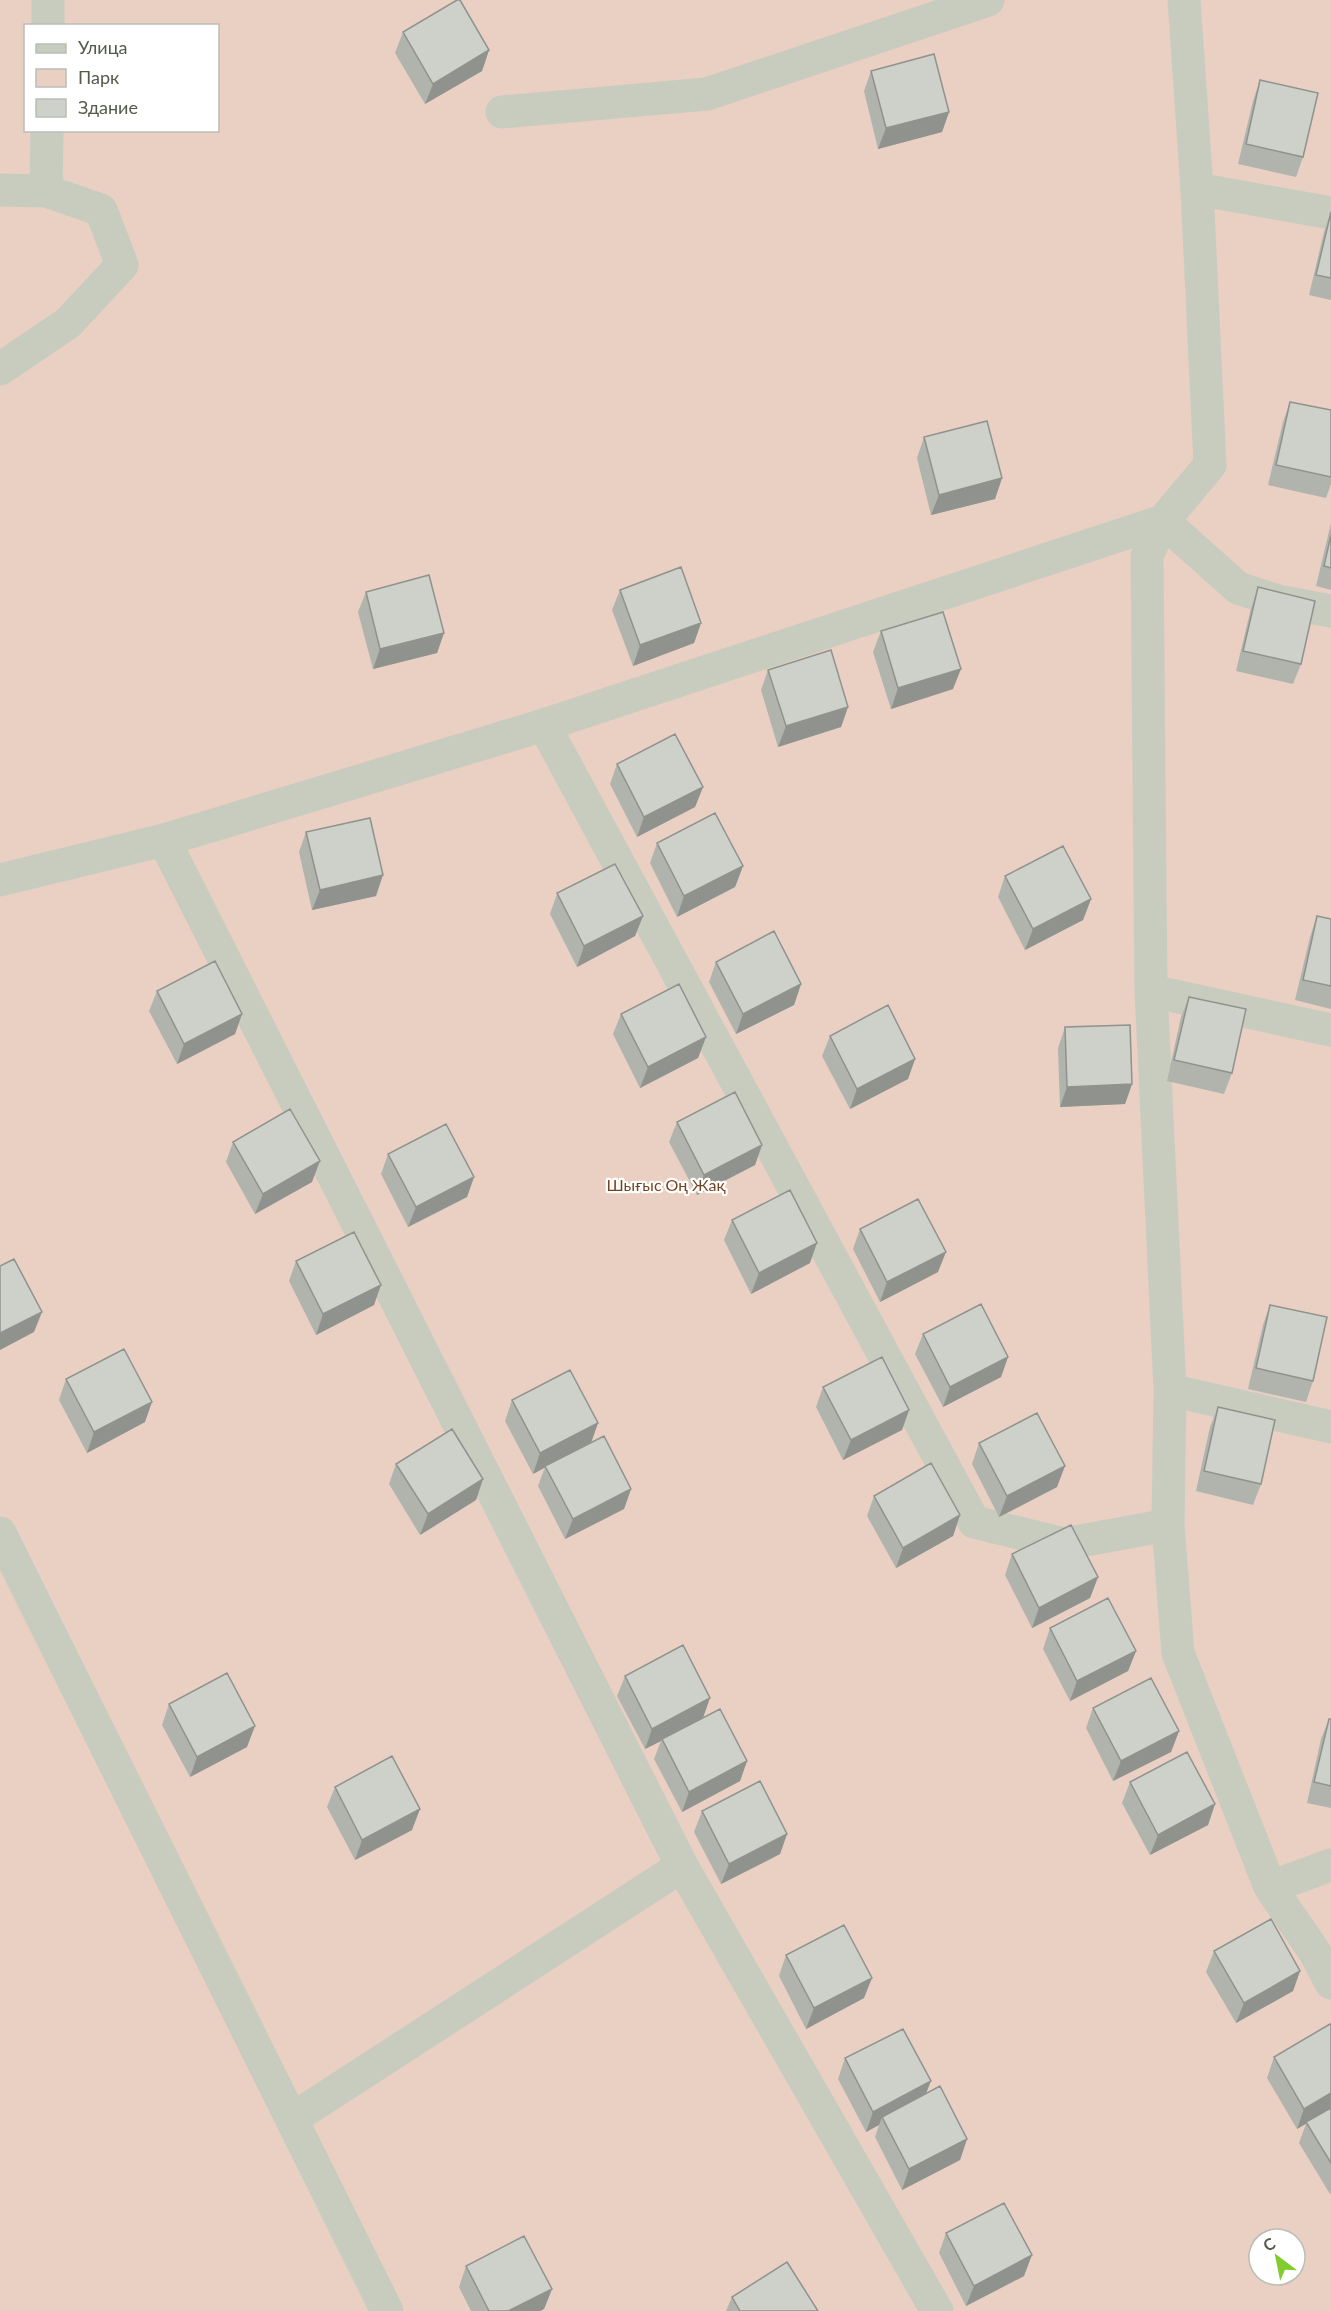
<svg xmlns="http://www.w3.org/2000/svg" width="1331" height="2311" viewBox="0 0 1331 2311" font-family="Lato,sans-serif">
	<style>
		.green { fill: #eacfc3; fill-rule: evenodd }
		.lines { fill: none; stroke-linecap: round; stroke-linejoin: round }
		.minor { stroke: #c7ccbf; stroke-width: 33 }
		.wall { fill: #b0b4ad }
		.shaded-wall { fill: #90928d }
		.building { fill: #cdd1c9; stroke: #90928d; stroke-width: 1.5 }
		.labels { text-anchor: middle; stroke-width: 4.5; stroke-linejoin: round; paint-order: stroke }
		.park-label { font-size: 16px; fill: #744422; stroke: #fff }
	</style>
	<rect width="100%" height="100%" fill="#efeff1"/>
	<path class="green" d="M0 0H1331V2311H0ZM26 26H218V130H26ZM1259 2239H1295V2275H1259Z"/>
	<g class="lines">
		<path class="minor" d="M1184 0 1197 189 1210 465 1163 521 1147 556 1151 991 1331 1030
			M48 26V0
			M502 112 707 94 988 0
			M1197 189 1331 213
			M0 190 46 191 101 210 122 265 68 323 0 369
			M46 191 47 130
			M1163 521 1238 588 1278 601 1331 611
			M544 725 974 1522 1064 1544 1168 1525
			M164 840 682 1866 937 2311
			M0 880 164 840 544 725 1163 521
			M1151 991 1170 1390 1168 1525 1178 1653 1270 1887 1316 1954 1331 1983
			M1170 1390 1331 1427
			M0 1533 387 2311
			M1270 1887 1331 1865
			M292 2119 682 1866"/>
	</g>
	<path class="wall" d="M403 32 489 50 482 71 425 104 395 53Z
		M871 71 949 112 942 132 878 149 864 91Z
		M1260 80 1303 157 1296 177 1238 164 1253 101Z
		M1331 211V300L1309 295 1324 232Z
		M1290 402 1331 410V484L1326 498 1268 485 1283 422Z
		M924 437 1002 478 995 499 931 515 917 458Z
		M1331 523V590L1316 586Z
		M1258 587 1301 664 1293 684 1236 671 1251 608Z
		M620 590 701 623 694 643 633 666 612 610Z
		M366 592 444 633 437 653 373 669 358 612Z
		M881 631 953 689 891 709 873 652Z
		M768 670 848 707 841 727 778 747 761 690Z
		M617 764 703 787 695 807 637 837 610 784Z
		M306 832 376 896 312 910 299 852Z
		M657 843 743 866 735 887 677 917 650 863Z
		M1005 876 1091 899 1083 920 1025 950 998 897Z
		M557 894 643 916 635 936 577 967 550 914Z
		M1317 916 1331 919V1009L1295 1000 1310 937Z
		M716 962 801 984 794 1005 736 1034 709 982Z
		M157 991 242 1014 235 1034 177 1064 149 1011Z
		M1189 997 1232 1073 1224 1094 1167 1081 1181 1017Z
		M621 1014 706 1037 698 1058 640 1088 613 1034Z
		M1065 1027 1132 1084 1125 1104 1060 1107 1058 1048Z
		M830 1036 915 1059 908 1079 850 1109 822 1056Z
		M677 1122 762 1145 755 1165 697 1195 669 1142Z
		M233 1142 312 1182 255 1214 226 1162Z
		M388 1154 474 1177 467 1197 408 1227 381 1174Z
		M732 1220 810 1263 751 1294 724 1240Z
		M860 1229 938 1272 880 1302 853 1249Z
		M296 1261 374 1305 316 1335 289 1281Z
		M1270 1305 1313 1381 1306 1402 1248 1389 1263 1325Z
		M923 1334 1008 1357 1001 1377 943 1407 915 1354Z
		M66 1379 145 1422 87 1453 59 1400Z
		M823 1387 909 1410 902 1430 843 1460 816 1407Z
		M512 1400 598 1423 591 1442 631 1489 624 1509 565 1539 538 1486 545 1467 533 1474 505 1421Z
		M1218 1407 1261 1484 1253 1505 1196 1491 1210 1427Z
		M979 1443 1057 1487 999 1517 972 1464Z
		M396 1464 483 1479 476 1500 420 1535 389 1484Z
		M874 1496 960 1515 953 1536 896 1568 867 1516Z
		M1012 1554 1098 1577 1090 1598 1032 1628 1005 1575Z
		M1050 1628 1136 1651 1128 1671 1070 1701 1043 1649Z
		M625 1676 703 1717 747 1761 740 1781 682 1812 654 1759 661 1741 645 1749 617 1696Z
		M169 1704 247 1747 190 1777 162 1725Z
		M1093 1708 1179 1731 1171 1752 1113 1781 1086 1728Z
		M1329 1719H1331V1808L1307 1803 1321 1739Z
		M1130 1782 1215 1804 1208 1825 1150 1855 1122 1803Z
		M335 1787 412 1830 355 1860 327 1807Z
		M702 1811 787 1834 780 1854 721 1884 694 1832Z
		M1214 1951 1300 1971 1293 1991 1236 2023 1206 1972Z
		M786 1955 864 1998 806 2029 779 1976Z
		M1331 2025V2193L1330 2194 1299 2143 1306 2124 1297 2129 1267 2078 1274 2057Z
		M845 2058 926 2094 967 2139 960 2160 902 2190 875 2137 879 2125 866 2132 838 2079Z
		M946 2233 1024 2276 966 2306 939 2253Z
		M466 2266 552 2289 544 2309 540 2311H471L459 2287Z
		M732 2297 818 2311H726Z"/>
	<path class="shaded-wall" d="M489 50 482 71 425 104 433 84Z
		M949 112 942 132 878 149 886 128Z
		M1002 478 995 499 931 515 939 495Z
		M701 623 694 643 633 666 640 645Z
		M444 633 437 653 373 669 380 649Z
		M961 669 953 689 891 709 898 688Z
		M848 707 841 727 778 747 786 726Z
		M703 787 695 807 637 837 644 817Z
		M743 866 735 887 677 917 684 896Z
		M383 875 376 896 312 910 320 890Z
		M1091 899 1083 920 1025 950 1033 929Z
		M643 916 635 936 577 967 584 946Z
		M801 984 794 1005 736 1034 743 1014Z
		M242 1014 235 1034 177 1064 184 1044Z
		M706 1037 698 1058 640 1088 648 1067Z
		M915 1059 908 1079 850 1109 857 1089Z
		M1132 1084 1125 1104 1060 1107 1067 1087Z
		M762 1145 755 1165 697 1195 704 1175Z
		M320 1161 312 1182 255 1214 263 1194Z
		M474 1177 467 1197 408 1227 416 1207Z
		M817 1243 810 1263 751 1294 759 1273Z
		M946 1252 938 1272 880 1302 887 1282Z
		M381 1285 374 1305 316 1335 323 1314Z
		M42 1312 34 1332 0 1350V1333Z
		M1008 1357 1001 1377 943 1407 950 1387Z
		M152 1402 145 1422 87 1453 94 1432Z
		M909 1410 902 1430 843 1460 851 1440Z
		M598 1423 591 1443 533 1474 540 1453Z
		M1065 1466 1057 1487 999 1517 1007 1496Z
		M483 1479 476 1500 420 1535 428 1514Z
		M631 1489 624 1509 565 1539 573 1519Z
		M960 1515 953 1536 896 1568 903 1548Z
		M1098 1577 1090 1598 1032 1628 1039 1608Z
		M1136 1651 1128 1671 1070 1701 1077 1681Z
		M710 1698 703 1718 662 1739 661 1741 645 1749 652 1729Z
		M255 1726 247 1747 190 1777 197 1757Z
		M1179 1731 1171 1752 1113 1781 1121 1761Z
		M747 1761 740 1781 682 1812 689 1792Z
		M1215 1804 1208 1825 1150 1855 1158 1835Z
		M420 1809 412 1830 355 1860 362 1840Z
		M787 1834 780 1854 721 1884 729 1864Z
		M1300 1971 1293 1991 1236 2023 1244 2003Z
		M872 1978 864 1998 806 2029 814 2008Z
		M931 2081 923 2101 882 2117 879 2125 866 2132 873 2112Z
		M1331 2093V2109L1297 2129 1304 2109Z
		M967 2139 960 2160 902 2190 909 2169Z
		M1032 2255 1024 2276 966 2306 974 2286Z
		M552 2289 544 2309 540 2311H508Z"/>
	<path class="building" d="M457 0H460L489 50 433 84 403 32Z
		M934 54 949 112 886 128 871 71Z
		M1260 80 1318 93 1303 157 1246 144Z
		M1331 212V278L1316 275Z
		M1290 402 1331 410V477L1276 465Z
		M987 421 1002 478 939 495 924 437Z
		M1331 535V568L1324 566Z
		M681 567 701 623 640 645 620 590Z
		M429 575 444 633 380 649 366 592Z
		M1258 587 1315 601 1301 664 1243 651Z
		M943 612 961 669 898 688 881 631Z
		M831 650 848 707 786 726 768 670Z
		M675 734 703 787 644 817 617 764Z
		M715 813 743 866 684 896 657 843Z
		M370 818 383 875 320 890 306 832Z
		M1063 846 1091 899 1033 929 1005 876Z
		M615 864 643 916 584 946 557 893Z
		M1317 916 1331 919V986L1303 980Z
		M774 931 801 984 743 1014 716 962Z
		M215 961 242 1014 184 1044 157 991Z
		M679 984 706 1037 648 1067 621 1014Z
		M1189 997 1246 1009 1232 1073 1174 1060Z
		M888 1005 915 1059 857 1089 830 1036Z
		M1130 1025 1132 1084 1067 1087 1065 1027Z
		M735 1092 762 1145 704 1175 677 1122Z
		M290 1109 320 1161 263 1194 233 1142Z
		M446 1124 474 1177 416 1207 388 1154Z
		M790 1190 817 1243 759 1273 732 1220Z
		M918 1199 946 1252 887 1282 860 1229Z
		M354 1232 381 1285 323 1314 296 1261Z
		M14 1259 42 1312 0 1333V1266Z
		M981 1304 1008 1357 950 1387 923 1334Z
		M1270 1305 1327 1317 1313 1381 1256 1368Z
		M124 1349 152 1402 94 1432 66 1379Z
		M882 1357 909 1410 851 1440 823 1387Z
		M570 1370 598 1423 540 1453 512 1400Z
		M1218 1407 1275 1420 1261 1484 1204 1471Z
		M1037 1413 1065 1466 1007 1496 979 1443Z
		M452 1429 483 1479 428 1514 396 1464Z
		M604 1436 631 1489 573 1519 545 1466Z
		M931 1463 960 1515 903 1548 874 1496Z
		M1071 1525 1098 1577 1039 1608 1012 1554Z
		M1108 1598 1136 1651 1077 1681 1050 1628Z
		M683 1645 710 1698 652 1729 625 1676Z
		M227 1673 255 1726 197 1757 169 1704Z
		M1151 1678 1179 1731 1121 1761 1093 1708Z
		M720 1709 747 1761 689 1792 662 1739Z
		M1329 1719H1331V1786L1314 1782Z
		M1187 1752 1215 1804 1158 1835 1130 1782Z
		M392 1756 420 1809 362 1840 335 1787Z
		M760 1781 787 1834 729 1864 702 1811Z
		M1271 1919 1300 1971 1244 2003 1214 1951Z
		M844 1925 872 1978 814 2008 786 1955Z
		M1330 2024 1331 2025V2093L1304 2109 1274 2057Z
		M903 2029 931 2081 873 2112 845 2058Z
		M940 2086 967 2139 909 2169 882 2117Z
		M1331 2108V2163L1306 2122Z
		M1004 2203 1032 2255 974 2286 946 2233Z
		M524 2236 552 2289 508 2311H489L466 2266Z
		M787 2262 818 2311H740L732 2297Z"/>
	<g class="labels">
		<g class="park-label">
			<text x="666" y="1191">Шығыс Оң Жақ</text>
		</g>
	</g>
	<rect x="24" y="24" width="195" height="108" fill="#ffffff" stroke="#bbbdb6" stroke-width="1.5"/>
	<rect x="36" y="44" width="30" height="9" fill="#c7ccbf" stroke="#bbbdb6" stroke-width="1.5"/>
	<text x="78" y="54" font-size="18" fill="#545a49">Улица</text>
	<rect x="36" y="69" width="30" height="18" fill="#eacfc3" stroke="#bbbdb6" stroke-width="1.5"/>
	<text x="78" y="84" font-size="18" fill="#545a49">Парк</text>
	<rect x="36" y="99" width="30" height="18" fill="#cdd1c9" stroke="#bbbdb6" stroke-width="1.5"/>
	<text x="78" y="114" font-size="18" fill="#545a49">Здание</text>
	<g transform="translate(1277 2257) rotate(328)"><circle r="28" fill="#ffffff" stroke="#bbbdb6" stroke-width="1.5"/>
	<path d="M0-4.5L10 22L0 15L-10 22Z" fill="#80cd2d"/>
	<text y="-9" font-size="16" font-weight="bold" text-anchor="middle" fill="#545a49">С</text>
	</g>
</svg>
